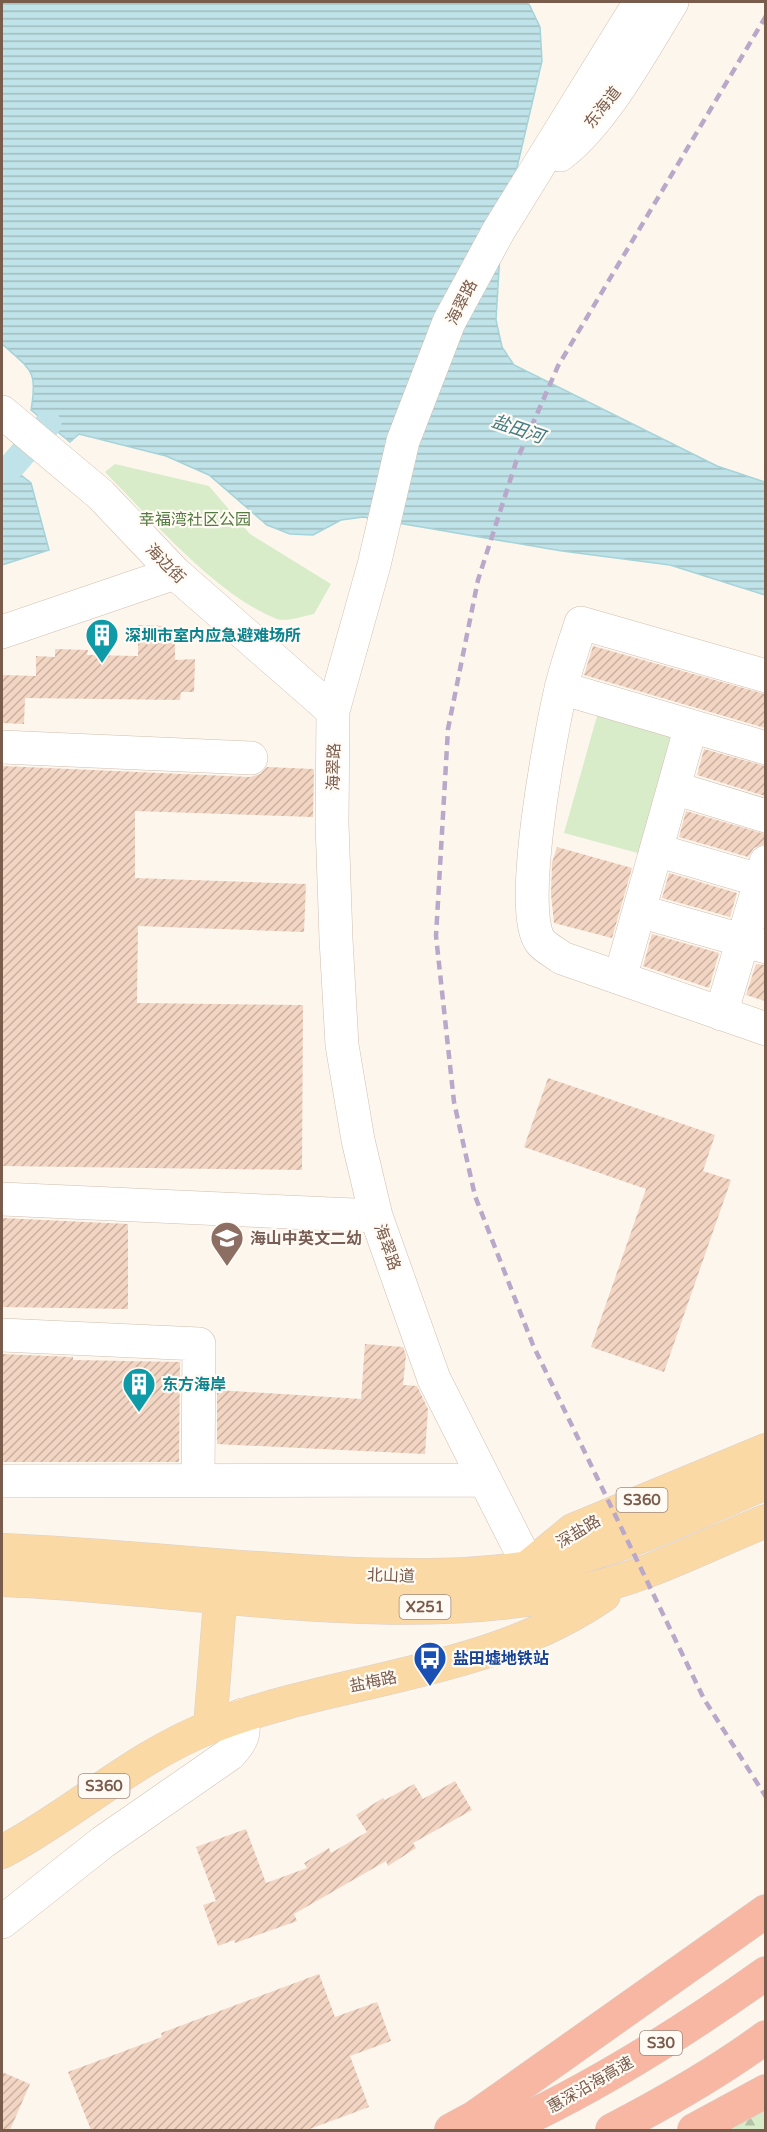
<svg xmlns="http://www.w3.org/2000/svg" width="767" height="2132" viewBox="0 0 767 2132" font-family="'Varela Round','Noto Sans SC',sans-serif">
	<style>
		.green { fill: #d8ecc9 }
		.forest { fill: url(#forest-firs) }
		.water { fill: url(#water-rules); stroke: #a5d3da; stroke-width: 1.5 }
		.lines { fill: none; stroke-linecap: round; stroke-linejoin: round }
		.canal { stroke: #bfe3e8; stroke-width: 27 }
		.building { fill: url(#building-hatch) }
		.minor-casing { stroke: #d1beb0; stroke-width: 34 }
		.major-casing { stroke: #dad1cd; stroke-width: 34 }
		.highway-casing { stroke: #dad1cd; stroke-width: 34 }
		.minor { stroke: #fff; stroke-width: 33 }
		.major { stroke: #fbd9a5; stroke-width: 33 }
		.highway { stroke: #f7b7a3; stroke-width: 33 }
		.rail { stroke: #b9a8c9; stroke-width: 4.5; stroke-dasharray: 9 6; stroke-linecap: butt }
		.labels { text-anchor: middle; stroke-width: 4.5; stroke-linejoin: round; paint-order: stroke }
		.shield { fill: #fffaf3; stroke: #a28b7f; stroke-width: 1.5 }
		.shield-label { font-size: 15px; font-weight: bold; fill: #7a5c4d }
		.street-label { font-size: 16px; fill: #7a5c4d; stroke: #fffaf3 }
		.park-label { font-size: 16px; fill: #537a41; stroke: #fffaf3 }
		.culture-label { font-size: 16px; font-weight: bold; fill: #0d838f; stroke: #fffaf3; text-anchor: start }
		.education-label { font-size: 16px; font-weight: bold; fill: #785e54; stroke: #fffaf3; text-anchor: start }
		.transit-label { font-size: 16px; font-weight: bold; fill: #164399; stroke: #fffaf3; text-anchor: start }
		.water-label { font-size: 18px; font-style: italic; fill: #437c86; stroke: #fffaf3 }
	</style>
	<defs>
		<pattern id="forest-firs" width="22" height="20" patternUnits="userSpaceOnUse" patternTransform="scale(1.5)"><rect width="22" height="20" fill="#d8ecc9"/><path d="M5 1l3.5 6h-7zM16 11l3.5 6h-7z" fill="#b4c2a5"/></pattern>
		<pattern id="water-rules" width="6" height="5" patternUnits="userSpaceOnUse" patternTransform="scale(1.5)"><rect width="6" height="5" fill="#bfe3e8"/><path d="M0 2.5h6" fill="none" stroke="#a0bbbe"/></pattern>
		<pattern id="building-hatch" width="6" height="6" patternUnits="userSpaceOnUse" patternTransform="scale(1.5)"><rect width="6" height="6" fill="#f3d5c3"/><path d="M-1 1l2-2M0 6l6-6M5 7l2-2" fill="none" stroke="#cab0a1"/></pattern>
	</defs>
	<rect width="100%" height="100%" fill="#fdf6ec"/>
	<path class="green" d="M115 464 209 486 250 534 331 584 314 614C304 616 286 622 277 619 217 596 150 518 105 472Z
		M599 709 680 732 645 855 564 833Z"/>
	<path class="forest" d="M765 2107V2130H726Z"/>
	<path class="water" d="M2 2H528L540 27 542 61 501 236 496 320 502 347 514 365 717 466 765 482V595L670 565 562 551 363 517 341 520 313 535 290 534 267 525 209 475 166 456 79 434 70 442 31 410C38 370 31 370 2 344Z
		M2 460 31 483 49 550 2 565Z"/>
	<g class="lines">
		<path class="canal" d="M11 467 48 424"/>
	</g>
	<path class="building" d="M138 625 167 626V638L175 639V660L195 659 194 692H181L180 700 25 698 24 724 2 723V675L36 676V656L55 657V649L88 650 87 655 138 656Z
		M593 646 765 694V728L584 675Z
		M704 749 765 766V796L697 775Z
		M2 766 250 777 260 774 267 767 314 769 313 817 135 811V878L306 884 304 932 138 926 137 1003 303 1005 302 1170 2 1166Z
		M686 811 765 834V844L754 848 748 857 679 837Z
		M557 847 632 868 612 938 554 923 551 894 552 863Z
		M669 873 737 893 730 917 662 898Z
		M652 934 719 953 709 988 643 966Z
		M756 964 765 965V1001L746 995Z
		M548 1078 715 1135 703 1171 731 1180 664 1372 591 1347 646 1189 524 1147Z
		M2 1218 128 1224V1309L2 1307Z
		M365 1344 403 1347 406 1355 403 1385 417 1386 428 1409 425 1454 217 1444V1390L361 1399Z
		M2 1354 73 1357V1360L180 1362 179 1462H2Z
		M455 1781 472 1810 413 1843 416 1848 388 1866 386 1861 294 1914 297 1921 235 1943 234 1940 218 1946 203 1905 216 1901 196 1847 246 1829 266 1883 307 1868 304 1863 329 1848 331 1853 367 1832 356 1815 383 1798 385 1800 414 1784 423 1799Z
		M319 1974 335 2017 377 2002 391 2041 350 2056 369 2107 307 2130H91L68 2072 162 2037 161 2033Z
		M2 2072 30 2084 10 2130H2Z"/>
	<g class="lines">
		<defs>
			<path id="minor" d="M560 155C604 122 643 49 672 2
				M2 412 101 495 175 573 333 711
				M2 632 175 573
				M766 676 581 623C574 645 566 667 561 689 551 731 517 910 540 941 545 948 556 953 562 958L766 1029
				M561 688 766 748
				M2 747 251 758
				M674 788 766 816
				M656 850 766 882
				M639 911 766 947
				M620 978 691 726
				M721 1014 766 862
				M2 1199 376 1216
				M2 1335 199 1344 198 1480
				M2 1481 484 1480
				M529 1567 434 1379 376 1216 358 1140 342 1045 336 939 332 823 333 711 374 565 403 441 449 322 499 230 640 2
				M2 1922 103 1842 230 1754C242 1741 246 1733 242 1715"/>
			<path id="major" d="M2 1550C119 1555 237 1569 355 1574 428 1576 503 1577 576 1558 641 1541 704 1509 766 1483
				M529 1566 573 1530 766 1450
				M2 1580C194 1587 392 1632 584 1590 647 1577 706 1545 766 1521
				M210 1727 222 1576
				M2 1852C74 1814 135 1756 213 1726 341 1677 489 1675 604 1595"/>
			<path id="highway" d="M451 2130 475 2117 766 1911
				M502 2130C595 2088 682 2033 766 1973
				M612 2130C666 2102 717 2073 766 2037
				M694 2130 766 2091"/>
		</defs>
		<use href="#minor" class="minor-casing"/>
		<use href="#major" class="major-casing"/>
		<use href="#highway" class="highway-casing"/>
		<use href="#minor" class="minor"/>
		<use href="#major" class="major"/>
		<use href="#highway" class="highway"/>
		<path class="rail" d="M766 16 558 366 516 462 478 580 448 729 436 936 454 1102 475 1196 533 1345 704 1699 766 1797"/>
	</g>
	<defs>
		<symbol id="building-pin" viewBox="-11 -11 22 30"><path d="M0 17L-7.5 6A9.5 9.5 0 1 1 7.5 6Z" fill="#0f9aa8" stroke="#fffaf3"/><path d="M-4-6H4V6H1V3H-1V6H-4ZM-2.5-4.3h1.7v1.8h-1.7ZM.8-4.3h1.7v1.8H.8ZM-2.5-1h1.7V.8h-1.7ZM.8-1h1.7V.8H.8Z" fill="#fff"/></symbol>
		<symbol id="school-pin" viewBox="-11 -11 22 30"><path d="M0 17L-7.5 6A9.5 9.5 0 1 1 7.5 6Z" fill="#8d6e63" stroke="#fffaf3"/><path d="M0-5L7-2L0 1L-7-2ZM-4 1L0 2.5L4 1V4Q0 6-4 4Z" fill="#fff"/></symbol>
		<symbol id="bus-pin" viewBox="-11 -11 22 30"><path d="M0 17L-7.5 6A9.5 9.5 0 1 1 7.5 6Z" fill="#1a4fb4" stroke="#fffaf3"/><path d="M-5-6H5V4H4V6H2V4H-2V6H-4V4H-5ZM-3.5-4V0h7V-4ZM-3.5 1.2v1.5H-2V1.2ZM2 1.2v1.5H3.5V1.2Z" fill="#fff"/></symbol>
	</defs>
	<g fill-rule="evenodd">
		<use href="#building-pin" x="83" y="616" width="38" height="52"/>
		<use href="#school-pin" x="208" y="1219" width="38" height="52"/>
		<use href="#building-pin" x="120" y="1365" width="38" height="52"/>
		<use href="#bus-pin" x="411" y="1639" width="38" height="52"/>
	</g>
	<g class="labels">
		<g class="shield">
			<rect x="616.5" y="1488" width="51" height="24" rx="4.5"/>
			<rect x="399.5" y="1595" width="51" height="24" rx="4.5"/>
			<rect x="78.5" y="1774" width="51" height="24" rx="4.5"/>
			<rect x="640" y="2031" width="42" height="24" rx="4.5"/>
		</g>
		<g class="shield-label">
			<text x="642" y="1505">S360</text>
			<text x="425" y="1612">X251</text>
			<text x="104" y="1791">S360</text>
			<text x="661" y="2048">S30</text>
		</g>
		<g class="street-label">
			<text transform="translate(602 107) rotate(-52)" y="6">东海道</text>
			<text transform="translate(461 302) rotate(-63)" y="6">海翠路</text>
			<text transform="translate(166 563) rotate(45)" y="6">海边街</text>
			<text transform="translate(333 767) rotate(-89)" y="6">海翠路</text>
			<text transform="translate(388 1247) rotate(70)" y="6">海翠路</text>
			<text transform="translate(578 1531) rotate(-31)" y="6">深盐路</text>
			<text transform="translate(391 1575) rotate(2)" y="6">北山道</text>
			<text transform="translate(373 1681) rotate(-12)" y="6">盐梅路</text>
			<text transform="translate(590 2084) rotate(-30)" y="6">惠深沿海高速</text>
		</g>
		<g class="park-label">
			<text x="195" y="525">幸福湾社区公园</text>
		</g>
		<g class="culture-label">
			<text x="125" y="641">深圳市室内应急避难场所</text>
			<text x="162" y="1390">东方海岸</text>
		</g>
		<g class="education-label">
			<text x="250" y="1244">海山中英文二幼</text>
		</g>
		<g class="transit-label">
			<text x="453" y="1664">盐田墟地铁站</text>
		</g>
		<g class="water-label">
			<text transform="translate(518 429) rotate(19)" y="6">盐田河</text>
		</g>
	</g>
	<rect width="767" height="2132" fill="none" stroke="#7a5c4d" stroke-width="6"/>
</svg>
